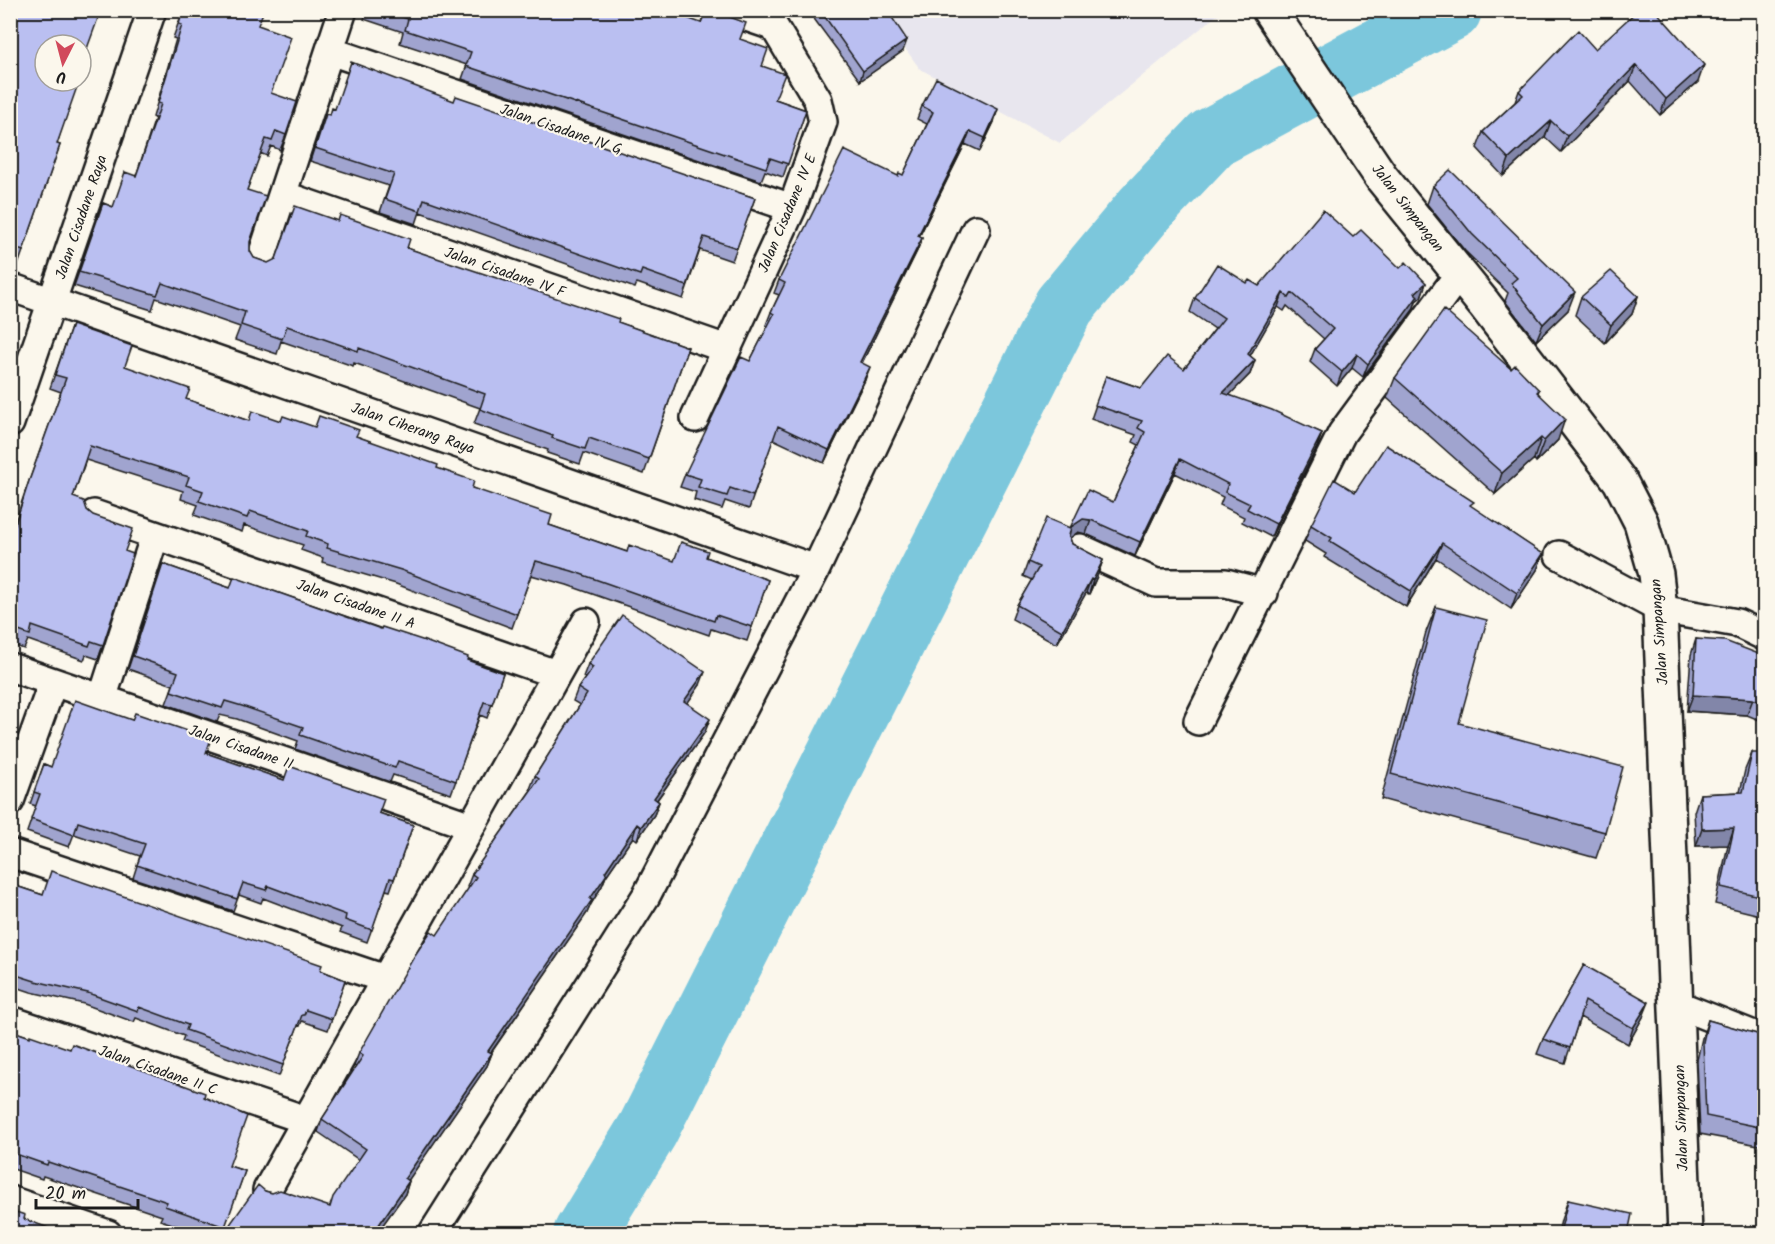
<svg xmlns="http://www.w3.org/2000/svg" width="1775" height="1244" viewBox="0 0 1775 1244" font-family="Kalam,sans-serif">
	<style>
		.built { fill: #e8e6ee }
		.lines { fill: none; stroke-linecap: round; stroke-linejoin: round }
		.river { stroke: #7cc7dc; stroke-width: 62 }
		.street-casing { stroke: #1c1c1c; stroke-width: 32 }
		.secondary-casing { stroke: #1c1c1c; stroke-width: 38 }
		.street { stroke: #fbf7ec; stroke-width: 27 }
		.secondary { stroke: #fbf7ec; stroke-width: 33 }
		.wall { fill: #a0a4cf; stroke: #1c1c1c; stroke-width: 1.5 }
		.shaded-wall { fill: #8286a9; stroke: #1c1c1c; stroke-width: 1.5 }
		.building { fill: #babff1; stroke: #1c1c1c; stroke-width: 1.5 }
		.labels { text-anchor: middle; stroke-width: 4.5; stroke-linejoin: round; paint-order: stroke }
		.street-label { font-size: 15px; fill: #1c1c1c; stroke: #fbf7ec }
	</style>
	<rect width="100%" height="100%" fill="#fbf7ec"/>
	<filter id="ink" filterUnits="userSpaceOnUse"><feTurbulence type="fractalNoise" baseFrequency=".0167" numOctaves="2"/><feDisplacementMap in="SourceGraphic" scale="12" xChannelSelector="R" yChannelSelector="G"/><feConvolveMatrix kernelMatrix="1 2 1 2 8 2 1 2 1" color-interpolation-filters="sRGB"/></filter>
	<g filter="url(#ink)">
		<path class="built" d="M878 11H1227L1216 16 1060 143 920 69Z"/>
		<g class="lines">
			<path class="river" d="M584 1234 648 1129 1064 306 1144 210 1212 138 1451 10"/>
			<defs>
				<path id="street" d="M726 10 773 26
					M330 51 792 208
					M283 195 727 349
					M260 262 343 10
					M10 287 816 569
					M695 418 792 208 823 122 818 100 764 10
					M10 423 152 10
					M94 514 556 674
					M1080 548 1156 583H1226L1264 593
					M1559 555 1660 609 1737 623 1764 636
					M10 667 471 826
					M102 699 155 535
					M1198 721 1342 433 1459 274
					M10 801 53 682
					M10 853 385 979
					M1676 1004 1764 1039
					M10 1020 306 1120
					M267 1190 586 622
					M10 1200 108 1234
					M432 1234 646 896 816 569 976 229"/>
				<path id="secondary" d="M1269 10 1382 178 1484 304 1620 481 1641 522 1656 574 1660 609 1685 1234"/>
			</defs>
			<use href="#street" class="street-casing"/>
			<use href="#secondary" class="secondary-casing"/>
			<use href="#street" class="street"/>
			<use href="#secondary" class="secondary"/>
		</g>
		<path class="wall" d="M10 10 88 43 57 144 60 145 17 268 10 265Z
			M183 10 258 25 271 93 286 135 280 150 271 146 267 156 260 153 247 190 250 251 254 258 268 263 407 248 688 347 644 474 584 453 580 464 547 453 548 450 474 424 480 408 354 363 353 366 281 341 277 354 235 340 240 327 156 298 152 310 74 286 103 203 113 207 136 176 155 118 153 117 176 39 173 38Z
			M368 10H664L740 39 762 66 775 99 806 110 783 177 765 171 761 181 462 79 467 65 400 43 403 32 364 19Z
			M805 10H887L903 51 860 81 812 16 810 17Z
			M1595 49 1698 82 1660 115 1630 81 1561 152 1545 137 1503 176 1477 148 1483 132 1515 102 1519 91Z
			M454 101 755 198 732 261 700 250 683 299 637 283 635 288 420 212 416 224 380 212 389 186 310 161 321 127 335 109Z
			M922 106 994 122 980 151 965 144 937 200 919 237 922 238 917 251 862 363 865 380 824 463 773 439 749 509 725 501 722 509 694 500 696 492 680 487 685 474 750 361 768 326 766 325 771 312 779 295 774 293 779 280 898 176 903 175 927 124 917 119Z
			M1433 186 1568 310 1536 341 1505 301 1508 293 1465 251 1427 204Z
			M1353 237 1400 268 1426 283 1421 297 1416 301 1413 310 1363 377 1352 368 1337 386 1310 362 1315 349 1324 339 1287 306 1284 311 1278 307 1250 356 1255 360 1250 374 1229 395 1322 433 1317 447 1271 537 1242 522 1244 517 1220 505 1223 497 1175 473 1135 556 1086 534 1078 532 1070 538 1072 544 1103 560 1098 574 1089 594 1086 593 1057 644 1012 619 1017 605 1032 580 1023 576 1028 562 1070 528 1113 502 1139 445 1133 442 1136 435 1091 419 1106 376 1141 388 1184 369 1215 329 1190 312 1195 298 1247 283 1259 286Z
			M1638 296 1632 314 1605 343 1575 315 1581 297Z
			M72 325 125 366 186 399 249 421H281L315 427 356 436 437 468 472 488 549 525 627 552 674 561 706 557 768 580 747 641 711 629 709 635 567 585 531 575 512 628 396 584 322 562 323 558 301 550 303 545 244 525 242 532 194 515 198 505 181 499 183 491 86 460 73 497 87 510 125 551 103 645 98 659 86 655 84 660 28 640 24 649 10 644V537L24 495 61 392 50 388Z
			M1511 369 1539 390 1538 393 1558 440 1536 462 1534 459 1495 494 1387 398 1395 378Z
			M1355 492 1472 507 1543 554 1537 570 1511 609 1436 558 1406 607 1324 557 1326 554 1305 541 1311 525Z
			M163 564 230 588 467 660 503 673 487 718 480 715 451 794 393 775 390 782 295 749 298 741 237 719 220 715 217 722 166 704 173 685 128 669Z
			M1436 607 1459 723 1605 832 1596 858 1381 799 1426 632Z
			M1696 639 1764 656V722L1747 715 1687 711 1691 655Z
			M588 664 700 685 687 703 705 732 657 800 659 802 654 815 637 840 633 837 606 876 602 886 591 904 587 913 491 1053H492L487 1066 408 1180 409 1181 405 1194 381 1227 386 1233H225L226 1230 265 1191 329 1207 359 1160 318 1132 322 1119 356 1067 354 1066 359 1053 469 888 467 887 472 874 531 790 530 789 535 776 580 705 573 701 578 688 585 678 583 677Z
			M206 753 413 825 390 891 386 890 367 942 340 932 342 928 263 898 261 903 239 895 233 911 133 878 140 856 74 834 69 847 27 832 36 806 30 804 44 764 51 767Z
			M1752 753 1763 817H1764V916L1715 904 1728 845 1696 846 1694 812 1700 794 1740 792 1745 770Z
			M10 884 43 895 320 970 345 980 328 1030 302 1021 300 1026 298 1025 279 1076 182 1041 184 1036 136 1018 134 1022 84 1004 31 992 10 985Z
			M1584 965 1643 1017 1628 1044 1580 1017 1565 1063 1537 1054 1543 1039Z
			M1708 1020 1764 1036V1146L1700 1134 1697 1060 1702 1038Z
			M10 1030 204 1097 229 1166 245 1171 222 1233H200L160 1220 162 1216 43 1176 42 1179 10 1168Z
			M1568 1200 1628 1233H1558L1561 1220Z"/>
		<path class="shaded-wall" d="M907 40 903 51 860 81 863 71Z
			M1636 65 1630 81 1561 152 1567 136Z
			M1704 65 1698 82 1660 115 1666 99Z
			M998 109 994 122 980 151 985 138Z
			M1551 121 1545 137 1503 176 1509 159Z
			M970 131 965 144 913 249 918 236Z
			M922 238 917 251 856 375 860 362Z
			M1426 283 1421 297 1416 301 1413 310 1363 377 1368 364 1415 293Z
			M1575 292 1568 310 1536 341 1543 324Z
			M1283 293 1278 307 1243 368 1248 354Z
			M1638 296 1632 314 1605 343 1611 325Z
			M1357 354 1352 368 1337 386 1342 372Z
			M1255 360 1250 374 1218 407 1223 393Z
			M870 367 865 380 824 463 829 450Z
			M1565 419 1558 440 1536 462 1544 441Z
			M1322 433 1317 447 1271 537 1276 524Z
			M1541 438 1534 459 1495 494 1502 473Z
			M1180 459 1175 473 1135 556 1140 542Z
			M1083 519 1091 520 1086 534 1078 532 1066 541 1071 527Z
			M1442 543 1436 558 1406 607 1411 591Z
			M1543 554 1537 570 1511 609 1517 593Z
			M1103 560 1098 574 1089 594 1093 580Z
			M1091 579 1086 593 1057 644 1062 631Z
			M705 672 700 685 680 714 684 701Z
			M1693 695 1753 699 1747 715 1687 711Z
			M710 719 705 732 649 811 654 798Z
			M659 802 654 815 637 840 641 827Z
			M637 824 633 837 606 876 602 886 591 904 587 913 483 1064 488 1051 590 899 605 872Z
			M1734 828 1728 845 1696 846 1702 829Z
			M1649 1002 1643 1017 1628 1044 1633 1028Z
			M492 1053 487 1066 401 1191 405 1178Z
			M409 1181 405 1194 377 1233 378 1226Z"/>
		<path class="building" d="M10 10H101L81 65V45H45V81H79L57 144 60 145 23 251 10 246Z
			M183 10H264L258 25 291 37 271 93 297 102 286 135 276 131 272 141 266 139 247 190 266 196 250 242V251L254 258 268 263 276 259 295 206 338 221 340 215 410 239 407 248 619 319 618 322 688 347 649 459 589 438 585 449 552 438 553 436 480 409 485 394 359 348 358 351 287 326 282 339 241 325 245 312 162 283 157 295 79 272 103 203 113 207 125 172 136 176 161 104 158 103 182 25 179 24Z
			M382 10H664L701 23 706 10H711L746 23 740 39 768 49 762 66 785 74 775 99 806 110 788 164 770 158 766 168 466 66 471 52 405 30 408 19Z
			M820 10H887L907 40 863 71Z
			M1638 10H1655L1704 65 1666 99 1636 65 1567 136 1551 121 1509 159 1483 132 1523 95 1519 91 1578 30 1595 49Z
			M351 62 454 101 456 96 755 198 737 248 704 237 687 286 642 270 640 275 424 199 420 211 385 199 394 174 315 148 326 114 330 115 332 108 335 109Z
			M936 78 998 109 985 138 970 131 942 187 918 236 922 238 860 362 870 367 829 450 778 426 753 496 730 488 727 496 698 487 701 479 685 474 741 357 750 361 774 314 771 312 785 283 779 280 844 150 898 176 899 173 903 175 933 112 922 106Z
			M1450 170 1575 292 1543 324 1511 283 1517 278 1472 234 1433 186Z
			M1323 210 1353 237 1361 230 1400 268 1406 262 1426 283 1415 293 1418 296 1368 364 1357 354 1342 372 1315 349 1333 329 1292 293 1289 298 1283 293 1248 354 1255 360 1223 393 1272 410 1322 433 1276 524 1247 509 1250 504 1225 492 1228 484 1180 459 1140 542 1091 520 1083 519 1071 527 1069 536 1072 544 1103 560 1093 580 1091 579 1062 631 1017 605 1039 567 1028 562 1046 518 1070 528 1088 490 1113 502 1145 432 1138 428 1142 421 1095 405 1106 376 1141 388 1167 356 1184 369 1224 318 1195 298 1217 264 1247 283 1249 280 1259 286Z
			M1611 271 1638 296 1611 325 1581 297Z
			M1444 310 1511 369 1515 365 1539 390 1537 392 1565 419 1544 441 1541 438 1502 473 1395 378Z
			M72 325 132 346 125 366 190 389 186 399 249 421 252 411 281 421 283 416 315 427 319 416 359 430 356 436 438 465 437 468 474 481 472 488 552 515 549 525 627 552 629 545 674 561 681 542 708 551 706 557 768 580 752 627 716 615 714 621 572 571 536 561 517 614 401 570 327 548 328 544 306 536 308 531 250 511 247 518 199 501 203 491 186 485 189 477 90 446 73 497 84 501 87 510 93 515 133 529 125 551 133 554 103 645 91 641 89 646 32 626 30 635 10 628V540L29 481 66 378 55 375Z
			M1386 445 1474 502 1470 505 1543 554 1517 593 1442 543 1411 591 1330 541 1332 538 1311 525 1334 479 1355 492Z
			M163 564 230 588 234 577 381 629 382 627 422 640 468 657 467 660 503 673 492 704 484 702 456 781 398 761 395 768 300 735 303 727 242 706 225 701 222 708 171 691 178 672 133 656Z
			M1436 607 1487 620 1459 723 1623 767 1605 832 1391 774Z
			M622 615 705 672 684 701 710 719 654 798 659 802 641 827 637 824 605 872 607 874 590 899 592 900 488 1051 492 1053 405 1178 409 1181 378 1226 387 1229 386 1233H237L226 1230 258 1185 265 1191 272 1193 280 1190 330 1207 333 1197 366 1149 322 1119 363 1056 359 1053 415 955 431 931 437 935 476 877 472 874 539 779 535 776 587 694 578 688 593 667 588 664Z
			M1696 639 1725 641 1764 656V704L1753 699 1693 695Z
			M75 700 132 720 135 713 211 739 206 753 284 780 289 766 384 799 379 813 413 825 394 879 390 878 372 930 345 920 346 915 268 886 266 890 243 883 237 899 137 865 145 844 78 822 74 835 31 819 40 794 34 792 44 764 51 767Z
			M1752 753H1759L1763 817H1764V897L1721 887 1734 828 1702 829 1700 794 1743 792Z
			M51 871 322 965 320 970 345 980 332 1019 306 1010 304 1015H302L283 1065 186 1030 188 1025 139 1007 138 1011 88 993 35 981 10 973V884L43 895Z
			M1584 965 1649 1002 1633 1028 1585 1001 1570 1048 1543 1039Z
			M1708 1020 1764 1036V1128L1706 1116 1703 1042Z
			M10 1030 30 1037V1035L70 1049 72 1044 205 1093 204 1097 247 1116 229 1166 245 1171 225 1227 165 1206 167 1202 48 1162 47 1165 10 1152 14 1141 10 1139Z
			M1568 1200 1632 1214 1628 1233H1560Z
			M10 1210 25 1215 24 1219 62 1233H10Z"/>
	</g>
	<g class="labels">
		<g class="street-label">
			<text transform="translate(561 129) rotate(19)" y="5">Jalan Cisadane IV G</text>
			<text transform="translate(1408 208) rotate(52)" y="5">Jalan Simpangan</text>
			<text transform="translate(787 213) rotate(-67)" y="5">Jalan Cisadane IV E</text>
			<text transform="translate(81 217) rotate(-71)" y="5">Jalan Cisadane Raya</text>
			<text transform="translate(505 272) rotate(19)" y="5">Jalan Cisadane IV F</text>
			<text transform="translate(413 428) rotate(19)" y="5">Jalan Ciherang Raya</text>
			<text transform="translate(356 604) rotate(19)" y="5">Jalan Cisadane II A</text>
			<text transform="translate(1659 632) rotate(-94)" y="5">Jalan Simpangan</text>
			<text transform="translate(241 747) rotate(19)" y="5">Jalan Cisadane II</text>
			<text transform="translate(158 1070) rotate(19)" y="5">Jalan Cisadane II C</text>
			<text transform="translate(1681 1118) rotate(-92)" y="5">Jalan Simpangan</text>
		</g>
	</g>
	<rect width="1775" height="1244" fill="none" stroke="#fbf7ec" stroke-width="36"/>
	<rect x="18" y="18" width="1739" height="1208" fill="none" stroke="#1c1c1c" stroke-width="2" filter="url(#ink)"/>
	<g transform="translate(63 63) rotate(186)"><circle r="28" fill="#fbf7ec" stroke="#a29f99" stroke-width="1.5"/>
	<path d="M0-4.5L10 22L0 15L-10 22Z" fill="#d1495b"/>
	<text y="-9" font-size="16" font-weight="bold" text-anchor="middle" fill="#1c1c1c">U</text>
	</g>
	<path d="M36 1199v9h102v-9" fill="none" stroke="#1c1c1c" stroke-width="3"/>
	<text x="45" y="1199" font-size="18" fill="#1c1c1c" stroke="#fbf7ec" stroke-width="4.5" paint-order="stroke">20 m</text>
</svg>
